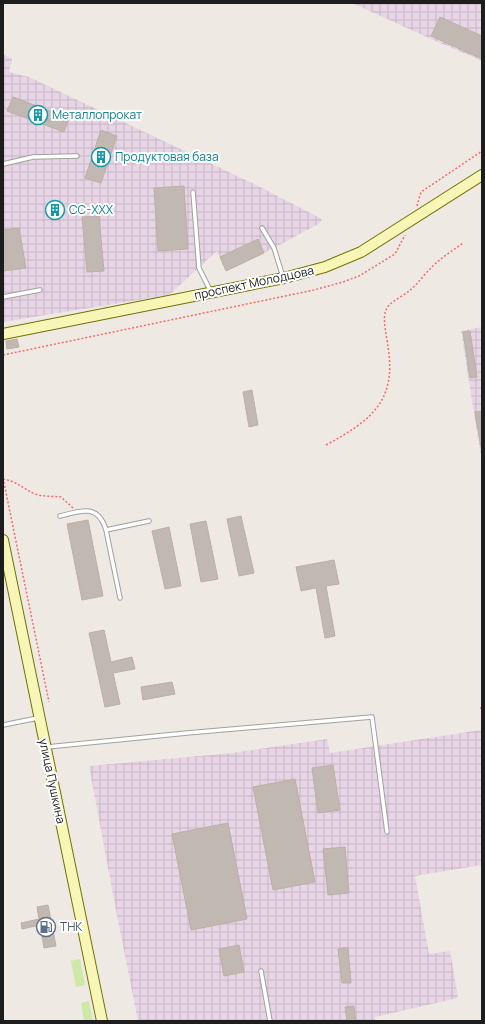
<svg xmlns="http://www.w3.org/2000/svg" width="485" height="1024" viewBox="0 0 485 1024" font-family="Manrope,sans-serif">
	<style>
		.industrial { fill: url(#industrial-grid) }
		.grass { fill: #cee8a8 }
		.building { fill: #c2b8b2; stroke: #bfaea5 }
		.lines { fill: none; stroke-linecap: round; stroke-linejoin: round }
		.service-casing { stroke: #a1a1a1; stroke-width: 5.5 }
		.secondary-casing { stroke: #707206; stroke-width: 12 }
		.path { stroke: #f86b6a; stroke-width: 1.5; stroke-dasharray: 2 2; stroke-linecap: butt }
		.service { stroke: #fff; stroke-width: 3.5 }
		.secondary { stroke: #f8f6b6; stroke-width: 10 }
		.labels { text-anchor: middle; stroke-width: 4; stroke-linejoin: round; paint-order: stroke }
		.culture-label { font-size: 12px; fill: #0d838f; stroke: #fff; text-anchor: start }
		.street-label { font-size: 12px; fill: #1d1d1d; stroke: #fff }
		.service-label { font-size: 12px; fill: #4e5e75; stroke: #fff; text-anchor: start }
	</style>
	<defs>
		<pattern id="industrial-grid" width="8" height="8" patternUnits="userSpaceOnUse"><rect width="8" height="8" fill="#e7d5e5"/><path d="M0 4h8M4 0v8" fill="none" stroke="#c6b6c4"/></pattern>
	</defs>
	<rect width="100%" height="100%" fill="#eee9e3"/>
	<path class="industrial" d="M352 3H482V61L431 39Z
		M3 54 12 59 9 72 29 77 260 187 322 219 320 223 274 248 226 271 217 251 169 295 3 322Z
		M482 327V463L461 331Z
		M481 730 482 735V865L415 876 429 954 450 951 458 998 375 1017V1021H138L116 910 89 766 232 753 327 739 330 753Z"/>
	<path class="grass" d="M80 959 85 985 76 987 71 961Z
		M89 1001 93 1021H84L81 1003Z"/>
	<path class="building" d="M440 17 482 36V59L431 36Z
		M13 97 69 118 64 132 7 111Z
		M101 130 117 136 101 183 85 178Z
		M184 186 188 249 158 251 154 188Z
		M58 206 59 213 51 214V207Z
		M99 216 104 271 87 272 82 217Z
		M19 228 26 268 3 271V230Z
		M258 239 264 253 226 271 220 257Z
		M470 331 477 377 470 378 463 332Z
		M17 339 19 347 7 349 6 341Z
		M252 390 258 425 249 427 243 392Z
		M482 411V453L475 412Z
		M241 516 254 573 239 576 227 519Z
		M88 520 103 596 82 600 67 524Z
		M206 521 218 579 201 582 190 524Z
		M169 527 181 586 165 589 152 531Z
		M334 560 339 584 326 586 335 636 325 638 316 588 301 591 296 567Z
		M104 630 111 662 132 657 135 669 113 673 120 704 105 707 89 633Z
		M172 682 175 694 143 700 141 687Z
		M333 765 340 810 318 813 312 768Z
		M295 779 315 882 273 890 253 787Z
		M228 823 247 919 191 930 172 834Z
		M345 847 349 893 328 895 323 849Z
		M48 905 56 946 44 948 40 925 22 929 21 923 39 919 37 907Z
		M239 945 244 972 224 976 219 949Z
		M348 947 351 983H342L338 949Z
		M354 1006 356 1021H347L345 1007Z"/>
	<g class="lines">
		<defs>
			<path id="service" d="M3 164 33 157 77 156
				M193 192 199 268 211 292
				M262 228 274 248 283 277
				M3 297 40 290
				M60 516C81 511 98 503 106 530
				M120 598 106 530 149 521
				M3 725 38 718
				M47 747 187 733 372 717 387 832
				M261 971 270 1021"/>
			<path id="secondary" d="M3 334 284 278 325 267 361 252 482 175
				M3 540 102 1021"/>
		</defs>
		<use href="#service" class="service-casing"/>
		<use href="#secondary" class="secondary-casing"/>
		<path class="path" d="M417 206 421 192 482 151
			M3 355 314 290 343 282 359 276 395 254 405 235
			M326 445C370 421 397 402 388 347 387 337 382 319 386 310 389 302 402 297 409 291 418 284 425 273 434 265 443 256 454 250 463 243
			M3 478 49 702
			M3 479C19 482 23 489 35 494 43 497 53 496 61 497L73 508
			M480 708H482"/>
		<use href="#service" class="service"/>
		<use href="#secondary" class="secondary"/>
	</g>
	<defs>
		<symbol id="building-ring" viewBox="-11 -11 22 22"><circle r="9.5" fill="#fff" stroke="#0f9aa8" stroke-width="1.5"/><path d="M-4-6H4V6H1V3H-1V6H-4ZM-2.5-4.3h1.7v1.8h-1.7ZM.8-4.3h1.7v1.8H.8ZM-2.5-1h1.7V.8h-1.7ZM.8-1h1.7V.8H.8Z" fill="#0f9aa8"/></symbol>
		<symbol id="fuel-ring" viewBox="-11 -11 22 22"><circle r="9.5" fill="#fff" stroke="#5c6f8a" stroke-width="1.5"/><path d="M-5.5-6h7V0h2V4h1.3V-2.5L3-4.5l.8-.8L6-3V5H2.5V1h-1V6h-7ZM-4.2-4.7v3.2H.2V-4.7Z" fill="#5c6f8a"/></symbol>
	</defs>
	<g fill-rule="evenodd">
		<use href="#building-ring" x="27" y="104" width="22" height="22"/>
		<use href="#building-ring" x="90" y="146" width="22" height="22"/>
		<use href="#building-ring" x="44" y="199" width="22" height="22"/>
		<use href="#fuel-ring" x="35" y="916" width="22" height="22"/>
	</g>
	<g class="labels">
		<g class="culture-label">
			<text x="52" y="119">Металлопрокат</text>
			<text x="115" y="161">Продуктовая база</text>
			<text x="69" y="214">СС-ХХХ</text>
		</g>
		<g class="street-label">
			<text transform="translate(254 283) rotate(-12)" y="4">проспект Молодцова</text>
			<text transform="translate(52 781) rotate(78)" y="4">улица Пушкина</text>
		</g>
		<g class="service-label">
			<text x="60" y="931">ТНК</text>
		</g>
	</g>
	<rect width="485" height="1024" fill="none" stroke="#1d1d1d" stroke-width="8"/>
</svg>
